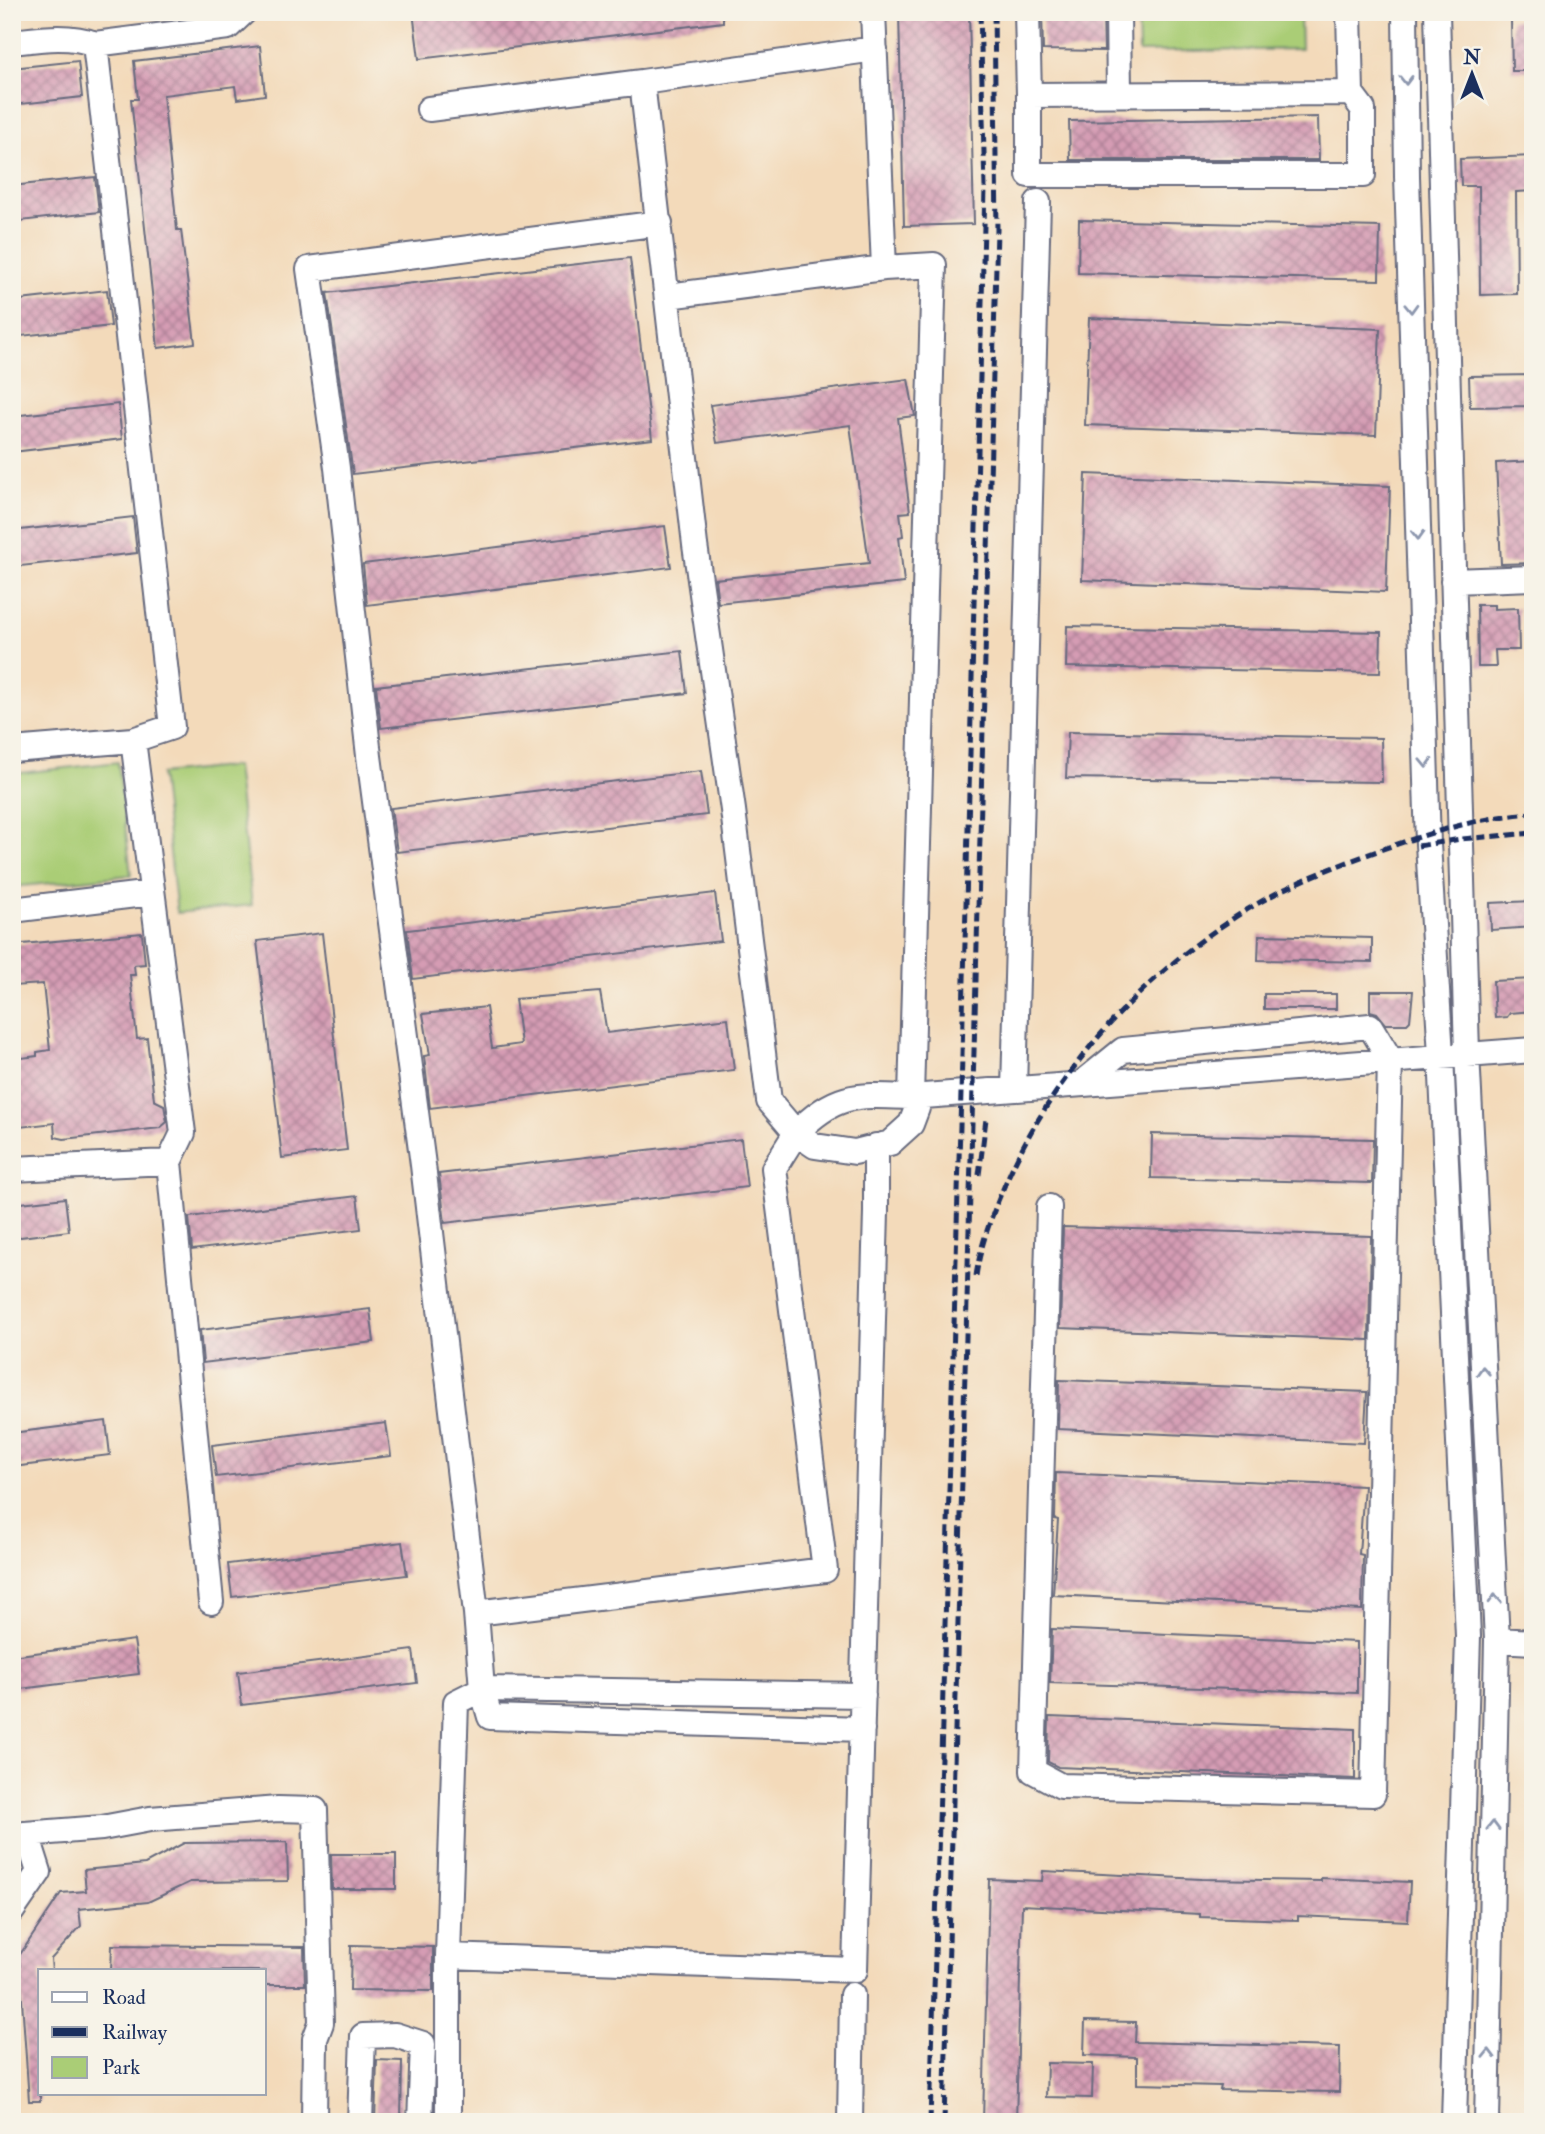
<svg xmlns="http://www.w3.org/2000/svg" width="1545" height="2134" viewBox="0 0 1545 2134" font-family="'IM FELL Double Pica',serif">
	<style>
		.green { fill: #aacd76; stroke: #627e6a; stroke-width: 2 }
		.building { fill: url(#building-cross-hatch) }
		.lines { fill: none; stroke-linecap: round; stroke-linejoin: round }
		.minor-casing { stroke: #676b7e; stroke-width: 28 }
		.minor { stroke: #fff; stroke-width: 24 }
		.rail { stroke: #1b2f5e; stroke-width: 5; stroke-dasharray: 10 5; stroke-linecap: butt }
		.oneway { stroke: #8d97ae }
	</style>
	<defs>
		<pattern id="building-cross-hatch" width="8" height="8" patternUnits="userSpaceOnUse" patternTransform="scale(1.75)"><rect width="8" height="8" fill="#d59cb4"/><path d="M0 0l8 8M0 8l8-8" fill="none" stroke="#ac8096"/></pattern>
	</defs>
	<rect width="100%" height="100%" fill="#f7f3e8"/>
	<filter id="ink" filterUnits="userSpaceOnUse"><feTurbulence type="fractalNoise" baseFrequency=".0143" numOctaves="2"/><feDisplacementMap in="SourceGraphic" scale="14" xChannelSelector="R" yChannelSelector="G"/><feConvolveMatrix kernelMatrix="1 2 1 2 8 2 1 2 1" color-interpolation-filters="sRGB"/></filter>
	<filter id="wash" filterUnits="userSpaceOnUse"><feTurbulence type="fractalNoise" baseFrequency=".00686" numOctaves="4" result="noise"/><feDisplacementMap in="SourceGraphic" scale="28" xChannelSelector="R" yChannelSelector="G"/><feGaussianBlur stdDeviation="1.57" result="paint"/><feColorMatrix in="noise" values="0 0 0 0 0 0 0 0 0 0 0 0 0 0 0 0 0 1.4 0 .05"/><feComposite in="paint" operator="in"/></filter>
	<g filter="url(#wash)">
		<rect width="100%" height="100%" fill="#f3daba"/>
		<path class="green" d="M1138 12H1300L1301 49 1139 52Z
			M118 762 131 875 12 887V774Z
			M236 766 252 905 177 913 161 774Z"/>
		<g id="blocks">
			<path class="building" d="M413 12H723V22L419 59Z
				M899 12H969L974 224 904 226Z
				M1042 12H1103L1104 51 1043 50Z
				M1511 20H1533V71H1512Z
				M260 46 265 95 237 99 235 86 163 95 177 230H181L195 343 158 348 131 99H138L134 61Z
				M78 61 82 97 12 105V68Z
				M1318 117 1319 160H1070L1069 121Z
				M1533 156V191L1516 192 1517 294 1480 295 1479 186H1461L1460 159Z
				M95 177 99 212 12 222V186Z
				M1079 220 1380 227 1379 280 1078 273Z
				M630 258 652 439 353 474 327 293Z
				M107 290 111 326 12 337V301Z
				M1089 318 1380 329 1376 435 1085 425Z
				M1533 375V406L1470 407 1469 376Z
				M908 379 915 416 898 418 910 512 900 513 903 536 899 537 904 583 718 603 715 579 869 563 850 425 717 443 710 405Z
				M118 404 122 439 12 452V416Z
				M1533 461V563L1501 564 1496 463Z
				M1086 474 1390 486 1386 592 1082 580Z
				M133 517 137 553 12 567V531Z
				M665 526 671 567 367 605 363 564Z
				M1477 605H1494V609L1518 608 1519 650H1495L1496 667H1478Z
				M1067 626 1381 632 1380 673 1066 667Z
				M682 651 687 693 381 728 376 686Z
				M1068 732 1381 738 1382 782 1066 778Z
				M701 771 707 815 397 852 391 808Z
				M715 893 721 941 413 979 407 930Z
				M1533 901V927L1491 930 1490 903Z
				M142 933 145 964 134 965 135 975H130L137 1039 147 1038 154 1100 164 1105 167 1122 160 1128 64 1139 55 1137 54 1123 20 1127 13 1059 37 1056V1052L50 1050 43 984 12 986V945Z
				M322 933 347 1150 282 1158 257 941Z
				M1259 935 1372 938V962L1258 960Z
				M1533 979V1011L1510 1013 1507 1017 1495 1018 1493 981Z
				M1370 991H1413L1410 1021 1407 1024H1386L1377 1013 1370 1011Z
				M600 992 607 1033 728 1018 734 1070 430 1108 424 1056 430 1055 423 1014 486 1007 492 1048 521 1044 515 999Z
				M1264 994H1336V1009H1264Z
				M1152 1134 1373 1139 1372 1183 1151 1178Z
				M741 1139 747 1187 445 1223 439 1174Z
				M357 1196 361 1229 192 1250 189 1217Z
				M65 1198 69 1231 12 1238V1204Z
				M1063 1227 1371 1236 1369 1340 1060 1328Z
				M370 1309 374 1342 203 1363 200 1330Z
				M1059 1380 1367 1392 1364 1443 1058 1429Z
				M106 1421 110 1455 12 1467V1433Z
				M386 1423 391 1456 216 1477 212 1445Z
				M1056 1473 1364 1486 1359 1554 1363 1555 1362 1610 1053 1595 1058 1520 1055 1519Z
				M402 1542 407 1575 232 1597 228 1564Z
				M1052 1629 1357 1642V1693L1050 1683Z
				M134 1640 139 1674 12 1690V1656Z
				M413 1650 417 1683 242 1705 238 1672Z
				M1049 1717 1355 1729V1779L1058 1767 1048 1762Z
				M287 1842 288 1881 190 1882 148 1902 79 1909 81 1926 51 1959 52 1971H40V2101H29L19 1956 61 1893 86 1891 84 1870 145 1864 184 1843Z
				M331 1854H396V1889H332Z
				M1043 1871 1201 1879 1321 1881V1878L1410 1882 1408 1921 1298 1916V1920L1200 1917V1914L1022 1905 1016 2122H983L989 1879 1042 1881Z
				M112 1945 304 1947 305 1985H264V1971H111Z
				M351 1945 433 1947V1991L350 1990Z
				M1085 2021 1136 2022 1135 2042 1340 2047 1339 2092 1220 2090 1221 2086 1137 2084V2057L1084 2055Z
				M377 2060 402 2061 401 2122H375Z
				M1047 2063 1093 2064 1092 2098 1046 2097Z"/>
		</g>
	</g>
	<g filter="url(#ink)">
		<use href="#blocks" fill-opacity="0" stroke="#676b7e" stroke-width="2"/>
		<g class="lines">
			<defs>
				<path id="minor" d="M873 12 884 268 934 265 911 1097 917 1108 911 1124 890 1143 855 1152 815 1146 796 1133C836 1092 857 1095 911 1097L1533 1050
					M1027 12 1029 95 1351 93 1349 12
					M1118 12 1119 93
					M1405 12 1407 176 1428 844 1441 1055 1468 1636 1454 2122
					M1437 12 1467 1053 1497 1640 1487 2122
					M12 42C39 39 69 34 95 44L228 27 244 12
					M1029 95V175H1363V109L1351 93
					M429 109 642 82
					M668 296 884 268
					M1453 581 1533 578
					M133 740 183 1133 169 1162
					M12 750 133 740 172 727 95 44
					M12 910 152 893
					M1014 1089 1038 202
					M12 1169 169 1162 211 1602
					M1049 1207 1033 1771 1061 1786 1373 1794 1390 1059 1370 1026 1123 1050 1081 1084
					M476 1613 423 1165 369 756 337 468 309 269 660 223
					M1497 1640 1533 1642
					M863 1695 482 1689 476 1613 825 1570 774 1168 796 1133 769 1101 733 810 695 545 642 82 875 49
					M862 1729 490 1717 482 1689 456 1702 448 1956 855 1970 876 1212V1146
					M12 1835 102 1828 150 1819 278 1809 315 1810 321 2023 315 2039 314 2122
					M12 1911 39 1872 27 1834
					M360 2122 363 2036 395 2035 423 2044 420 2122
					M448 2122V1956
					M850 2122 852 1995"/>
			</defs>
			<use href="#minor" class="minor-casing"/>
			<use href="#minor" class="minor"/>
			<path class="rail" d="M1418 846 1461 839 1533 833
				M979 1175 986 1119
				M976 1276C981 1241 995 1207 1009 1175 1062 1058 1169 946 1285 889 1317 873 1350 861 1383 849 1432 832 1481 817 1533 813
				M930 2122 961 1093 985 188 980 12
				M944 2122 997 230 994 12"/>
		</g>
		<defs><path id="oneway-chevron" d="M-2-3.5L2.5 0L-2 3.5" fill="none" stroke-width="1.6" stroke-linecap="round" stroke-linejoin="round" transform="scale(1.75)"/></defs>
		<g class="oneway">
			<use href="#oneway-chevron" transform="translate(1406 80) rotate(89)"/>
			<use href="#oneway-chevron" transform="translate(1411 308) rotate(88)"/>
			<use href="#oneway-chevron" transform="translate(1418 535) rotate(88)"/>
			<use href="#oneway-chevron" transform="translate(1426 763) rotate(88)"/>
			<use href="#oneway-chevron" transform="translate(1483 1371) rotate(-93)"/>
			<use href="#oneway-chevron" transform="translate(1495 1599) rotate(-93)"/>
			<use href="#oneway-chevron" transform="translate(1493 1826) rotate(-89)"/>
			<use href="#oneway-chevron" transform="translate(1489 2054) rotate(-89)"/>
		</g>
	</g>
	<rect width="1545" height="2134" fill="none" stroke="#f7f3e8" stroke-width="42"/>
	<rect x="38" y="1969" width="228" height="126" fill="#f7f3e8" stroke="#9fa5b1" stroke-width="2"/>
	<rect x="52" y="1992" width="35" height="10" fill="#ffffff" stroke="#9fa5b1" stroke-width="2"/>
	<text x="102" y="2004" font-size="21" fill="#1b2f5e">Road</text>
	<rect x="52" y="2027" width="35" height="10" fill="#1b2f5e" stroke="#9fa5b1" stroke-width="2"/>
	<text x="102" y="2039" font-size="21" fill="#1b2f5e">Railway</text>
	<rect x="52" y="2057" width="35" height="21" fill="#aacd76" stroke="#9fa5b1" stroke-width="2"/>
	<text x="102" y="2074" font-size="21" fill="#1b2f5e">Park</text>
	<g transform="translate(1472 74)" stroke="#f7f3e8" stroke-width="5" paint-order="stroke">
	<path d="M0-5L12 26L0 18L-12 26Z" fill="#1b2f5e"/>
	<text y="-10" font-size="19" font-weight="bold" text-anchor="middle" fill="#1b2f5e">N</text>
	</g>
</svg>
